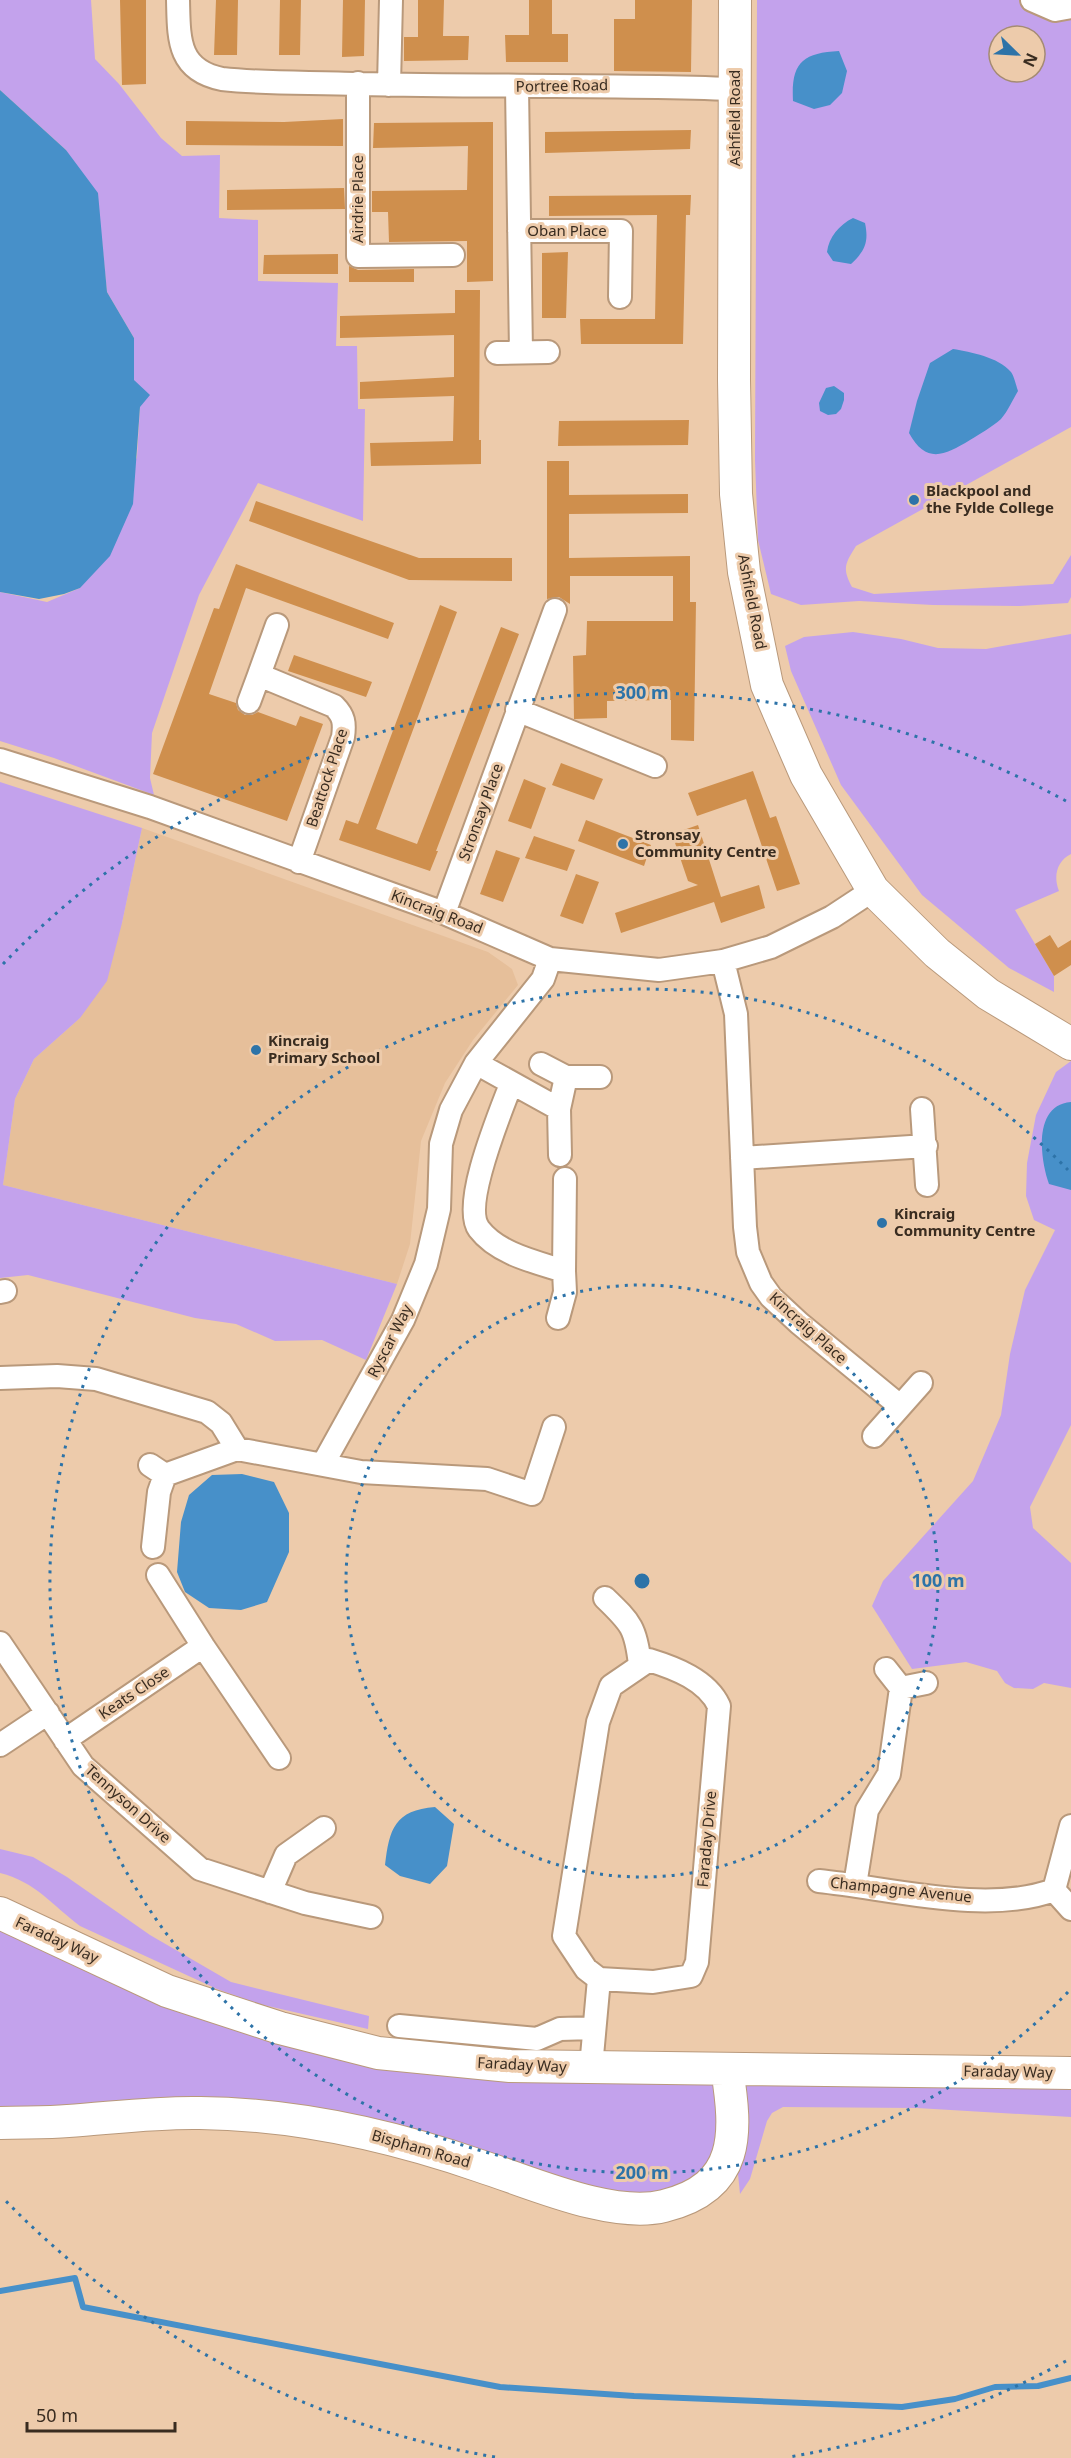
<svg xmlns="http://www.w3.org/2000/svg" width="1071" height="2458" viewBox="0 0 1071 2458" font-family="'Noto Sans',sans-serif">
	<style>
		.built { fill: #e6bf9a }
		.green { fill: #c3a2ec; fill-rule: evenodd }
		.water { fill: #4790c9 }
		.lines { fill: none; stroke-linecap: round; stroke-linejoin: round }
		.stream { stroke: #4790c9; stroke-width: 6 }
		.building { fill: #cf8f4d }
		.street-casing { stroke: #b9997b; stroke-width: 26 }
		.secondary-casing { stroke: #b9997b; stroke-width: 34 }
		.street { stroke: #fff; stroke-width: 22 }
		.secondary { stroke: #fff; stroke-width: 32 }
		.ring { fill: none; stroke: #2d73a8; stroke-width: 3; stroke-dasharray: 3 6 }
		.poi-dot { fill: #2d73a8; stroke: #edcbab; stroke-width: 2 }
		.labels { text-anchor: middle; stroke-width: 6; stroke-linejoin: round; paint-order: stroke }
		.street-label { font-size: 15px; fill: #392c20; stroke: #edcbab }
		.poi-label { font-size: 15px; font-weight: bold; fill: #392c20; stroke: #edcbab; text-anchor: start }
		.centre { fill: #2d73a8; stroke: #edcbab; stroke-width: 3 }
		.ring-label { font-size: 18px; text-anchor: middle; font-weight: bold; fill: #2d73a8; stroke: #edcbab; stroke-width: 6; stroke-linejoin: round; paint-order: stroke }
	</style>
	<rect width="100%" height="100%" fill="#edcbab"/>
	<path class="built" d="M142 828 488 952 512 969 518 985 473 1040 445 1083 421 1141 410 1244 397 1284 3 1185 15 1099 34 1059 80 1018 122 923Z"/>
	<path class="green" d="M0 0H91L95 59 119 84 161 138 182 156 220 155 219 218 258 220V281L338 283 336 346H357L358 409H365L363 521 258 483 199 595 152 733 150 778 154 795 54 758 0 741V592L47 602 80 588 137 457 140 407 134 380V338L107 292 102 242 66 150 0 90Z
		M757 0H1071V427L856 546C845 564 842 568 852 587L874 594 1053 584 1071 555V597L1068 603 1020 606 933 605 859 601 801 605 771 594 758 540 755 460ZM999 36H1035V72H999Z
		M853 632 901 639 938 648 986 649 1071 634V854C1057 861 1053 876 1059 891L1015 910 1054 976V992L1009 968 922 895 841 785 791 671 785 646 804 637Z
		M0 782 142 828 122 923 107 981 80 1018 34 1059 15 1099 3 1185 397 1284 366 1360 322 1340 275 1341 236 1324 195 1318 28 1275 0 1278Z
		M1071 1061V1425L1030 1507 1033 1528 1071 1563V1688L1044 1683 1033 1689 1014 1688 1005 1683 997 1671 966 1662 912 1669 872 1606 883 1581 973 1481 1001 1415 1010 1354 1025 1290 1055 1230 1034 1220 1026 1196 1027 1163 1036 1115 1056 1072Z
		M0 1849 33 1857 67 1877 150 1935 231 1982 369 2016 368 2029 259 2004 217 1989 80 1926C52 1905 36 1882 0 1873Z
		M0 1913 378 2053 1071 2073V2117L917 2108 783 2107 772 2113 767 2121 750 2179 740 2194 737 2164 731 2147 664 2206 375 2135 198 2113 0 2123Z"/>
	<path class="water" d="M839 51 847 71 842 93 830 105 814 109 793 101C791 63 802 53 839 51Z
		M0 90 66 150 98 193 107 292 134 338V380L150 395 140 407 133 504 110 556 80 588 64 594 39 599 0 592Z
		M853 218 865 223C869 242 865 251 851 264L833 261 827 252C829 237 839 225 853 218Z
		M953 349C971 352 998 357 1011 372 1014 376 1016 385 1018 391 1013 399 1008 411 1001 419 992 427 980 434 970 440 944 456 926 464 909 433L917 401 930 363Z
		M834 386 844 393V400L841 409 836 414 828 415 820 411 819 403 826 388Z
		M1071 1102V1190L1049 1184C1040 1159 1033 1105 1071 1102Z
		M242 1474 274 1482 289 1513V1552L267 1602 241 1610 209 1608 185 1592 177 1572 181 1522 189 1495 212 1475Z
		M435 1807 454 1824 447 1866 430 1884 400 1876 385 1865C389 1829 395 1810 435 1807Z"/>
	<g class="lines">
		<path class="stream" d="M0 2291 75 2278 83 2307 500 2387 634 2396 902 2407 955 2399 995 2387 1038 2386 1071 2378"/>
	</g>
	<path class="building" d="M120 0H146V84L122 85Z
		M216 0H238L237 55H214Z
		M280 0H301L300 55H279Z
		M343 0H365L364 56 342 57Z
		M418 0H444L443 36H469L468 60 404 61V37H418Z
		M529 0H552V34H568V62H506L505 35H529Z
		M635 0H692L691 72 614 71V19H635Z
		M343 119V146L186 145V121L284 122Z
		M493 122V281L467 282V241L389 242 388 212H372V191L467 190 468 146 373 148 374 123Z
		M691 130 690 149 545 153V132Z
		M344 188 345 209 227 210V190Z
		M691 195 690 215H686L683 344H581L580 319H655L657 215 549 216V196Z
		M568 252 566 318H542V253Z
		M338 254V274H263L264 255Z
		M349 266 358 270 414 269V282H349Z
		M455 290H480L479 440H481V464L371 466 370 443 453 441 454 396 360 399V382L454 377V335L340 338V316L455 313Z
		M689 420 688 445 558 446 559 421Z
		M547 461H569V495L688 494V513L569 514V558L690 556V602H696L694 741 671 740V700L607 701V718L574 719 573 656 586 655 587 621H673V576H570V604L559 597 547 599Z
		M256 501 419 558H512V581L409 580 249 521Z
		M236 564 394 623 388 639 246 588 209 694 236 703 238 710 245 715H252L258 712 296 726 300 716 323 724 287 821 153 774 214 608 219 609Z
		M440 605 457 612 376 829 417 844 501 627 519 634 436 851H438L430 871 339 840 346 820 358 824Z
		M294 655 372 682 366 697 288 671Z
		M561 763 603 779 594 800 552 785Z
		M753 771 770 818 776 816 800 884 777 891 746 799 697 816 688 793Z
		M524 779 546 788 531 829 508 821Z
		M586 820 651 845 644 866 578 841Z
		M698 825 721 897 759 885 765 908 721 923 714 902 621 933 615 913 698 885 688 881 672 834Z
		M534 836 575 850 567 871 525 858Z
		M496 850 520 858 503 902 480 894Z
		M576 874 599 882 583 924 560 916Z
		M1050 935 1058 948 1071 940V965L1054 976 1035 944Z"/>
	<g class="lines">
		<defs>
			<path id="street" d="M178 0C179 38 177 70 222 79 267 84 313 82 359 84 484 87 609 84 734 89
				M1032 0 1055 10 1071 7
				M358 83V256L453 255
				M389 85 391 0
				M517 87 521 352
				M519 231H621L620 297
				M497 353 548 352
				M277 625 259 675 334 706C344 716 345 723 343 737L299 862
				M249 702 259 675
				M517 710 655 766
				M0 760 150 807 383 891 444 913 550 959 659 970 723 961 771 947 832 917 873 890
				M444 913 555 610
				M723 961 736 1014 745 1227 748 1252 761 1283 771 1297 799 1323 900 1406
				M476 1063 559 1109
				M541 1064 566 1077
				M511 1084C501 1111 461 1205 479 1229 498 1254 536 1262 564 1271L565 1179
				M922 1109 927 1185
				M560 1155 559 1109 566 1077H600
				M742 1158 926 1146
				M0 1292 5 1291
				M558 1318 565 1292 564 1271
				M0 1378 57 1376 96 1379 207 1412 221 1423 237 1449 361 1472 487 1479 532 1494 554 1427
				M874 1436 921 1383
				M323 1464 403 1320 426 1264 439 1209 441 1144 451 1110 476 1063 543 979 550 959
				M150 1465 165 1475 237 1449
				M153 1547 159 1492 165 1475
				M158 1575 203 1646 279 1758
				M605 1598C631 1623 636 1628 640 1665
				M0 1643 83 1766 200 1869 305 1903 371 1917
				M886 1669 901 1688 926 1683
				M65 1740 203 1646
				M0 1745 48 1713
				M819 1881C889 1888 987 1915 1054 1890L1071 1826
				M855 1885 867 1810 889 1774 901 1688
				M1054 1890 1071 1909
				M270 1892 286 1855 324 1828
				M399 2026 537 2039 560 2029 594 2028
				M591 2067 599 1979 653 1982 691 1976 697 1962 719 1706C707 1680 675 1668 649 1660L611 1686 598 1722 564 1936 586 1969 599 1979"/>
			<path id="secondary" d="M735 0 734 380 736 494 744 572 767 685 806 775 873 890 937 953 988 994 1071 1044
				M0 1913 167 1991 280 2028 378 2053 510 2066 1071 2073
				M0 2123C23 2122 46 2123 68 2121 112 2118 156 2112 200 2113 295 2114 390 2135 480 2166 530 2182 612 2219 664 2206 741 2187 737 2133 727 2069"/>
		</defs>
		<use href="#street" class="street-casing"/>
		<use href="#secondary" class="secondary-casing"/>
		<use href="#street" class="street"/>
		<use href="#secondary" class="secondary"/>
	</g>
	<g class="ring">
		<circle cx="642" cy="1581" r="296"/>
		<path d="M1068 1992A592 592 0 1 1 1068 1170"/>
		<path d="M1066 2361A888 888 0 0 1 789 2457M495 2457A888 888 0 0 1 3 2198M3 964A888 888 0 0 1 1066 801"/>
	</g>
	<g class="poi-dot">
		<circle cx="914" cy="500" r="6"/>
		<circle cx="623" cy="844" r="6"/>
		<circle cx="256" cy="1050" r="6"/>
		<circle cx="882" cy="1223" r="6"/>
	</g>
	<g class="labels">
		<g class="street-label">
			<text transform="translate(562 86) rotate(-1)" y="5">Portree Road</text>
			<text transform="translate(735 118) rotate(-90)" y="5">Ashfield Road</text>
			<text transform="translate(358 199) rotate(-90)" y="5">Airdrie Place</text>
			<text x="567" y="236">Oban Place</text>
			<text transform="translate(752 602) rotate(79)" y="5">Ashfield Road</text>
			<text transform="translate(327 778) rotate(-72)" y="5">Beattock Place</text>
			<text transform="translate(481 812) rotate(-70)" y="5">Stronsay Place</text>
			<text transform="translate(437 912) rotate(21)" y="5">Kincraig Road</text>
			<text transform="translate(808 1328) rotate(42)" y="5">Kincraig Place</text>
			<text transform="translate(390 1341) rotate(-63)" y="5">Ryscar Way</text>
			<text transform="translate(134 1693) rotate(-34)" y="5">Keats Close</text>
			<text transform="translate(128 1804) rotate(42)" y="5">Tennyson Drive</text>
			<text transform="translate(707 1839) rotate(-85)" y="5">Faraday Drive</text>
			<text transform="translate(901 1890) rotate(6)" y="5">Champagne Avenue</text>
			<text transform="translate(57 1940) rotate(25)" y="5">Faraday Way</text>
			<text transform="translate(522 2065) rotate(3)" y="5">Faraday Way</text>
			<text transform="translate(1008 2072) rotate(1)" y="5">Faraday Way</text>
			<text transform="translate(421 2149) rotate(16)" y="5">Bispham Road</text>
		</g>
		<g class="poi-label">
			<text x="926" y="496">Blackpool and<tspan x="926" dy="17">the Fylde College</tspan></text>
			<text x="635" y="840">Stronsay<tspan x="635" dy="17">Community Centre</tspan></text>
			<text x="268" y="1046">Kincraig<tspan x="268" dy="17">Primary School</tspan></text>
			<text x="894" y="1219">Kincraig<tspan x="894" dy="17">Community Centre</tspan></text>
		</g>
	</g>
	<circle cx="642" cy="1581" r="9" class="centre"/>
	<g class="ring-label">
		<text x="642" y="699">300 m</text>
		<text x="938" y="1587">100 m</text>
		<text x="642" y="2179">200 m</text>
	</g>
	<g transform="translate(1017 54) rotate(114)"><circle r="28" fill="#edcbab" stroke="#a58b73" stroke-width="1.5"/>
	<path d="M0-4.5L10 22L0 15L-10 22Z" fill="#2d73a8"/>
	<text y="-9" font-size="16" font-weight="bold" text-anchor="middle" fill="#392c20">N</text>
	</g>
	<path d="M27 2422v9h148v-9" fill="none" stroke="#392c20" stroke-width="3"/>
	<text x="36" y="2422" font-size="18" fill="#392c20" stroke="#edcbab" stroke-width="4.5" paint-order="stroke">50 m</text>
</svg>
